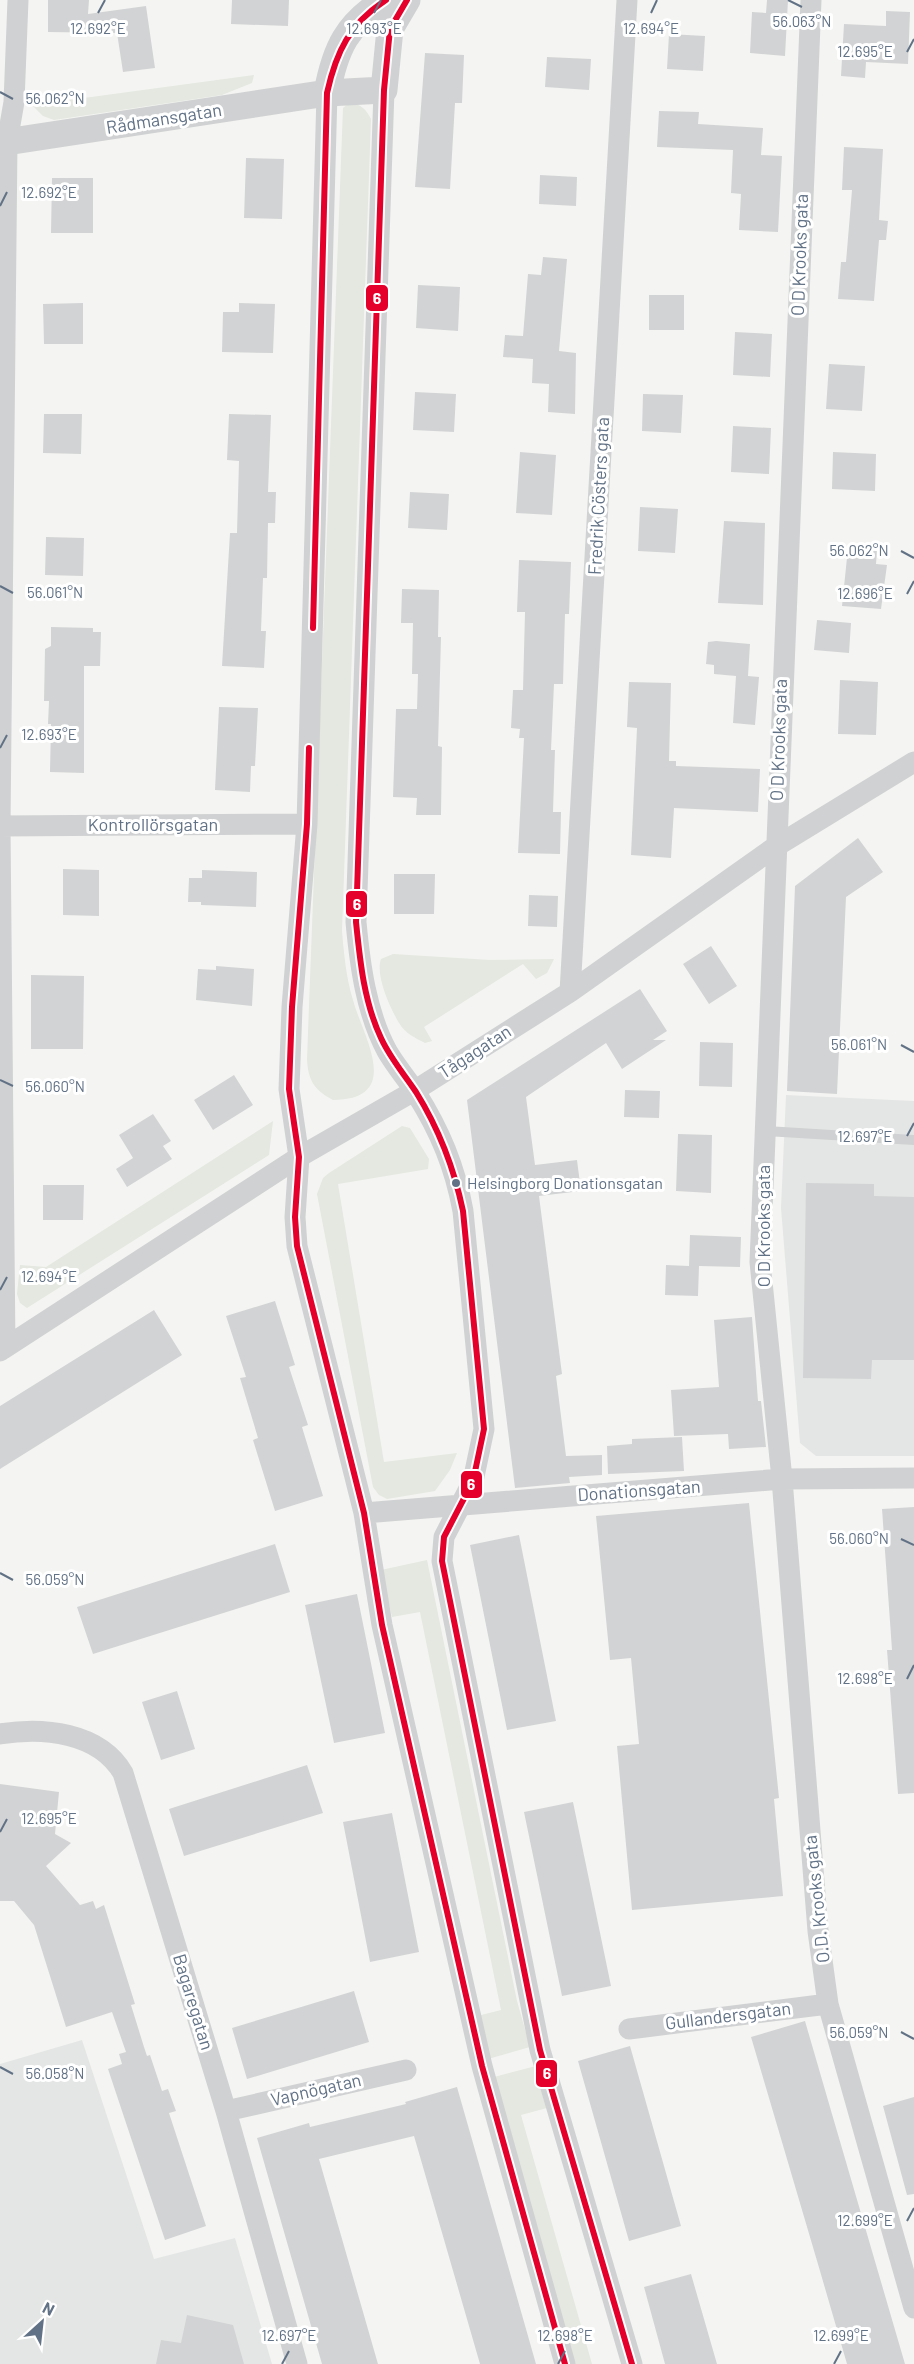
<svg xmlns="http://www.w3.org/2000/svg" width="914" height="2364" viewBox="0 0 914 2364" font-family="Barlow,sans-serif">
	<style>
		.built { fill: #e4e6e5 }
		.green { fill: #e4e8e0 }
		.building { fill: #d2d3d4 }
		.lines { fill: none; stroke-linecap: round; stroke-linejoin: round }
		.service { stroke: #d0d1d2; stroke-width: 10 }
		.minor { stroke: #d0d1d2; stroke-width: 21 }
		.tertiary { stroke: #d0d1d2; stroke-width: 27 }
		.bus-1-casing { stroke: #fff; stroke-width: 10 }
		.bus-1 { stroke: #e4002b; stroke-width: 6 }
		.ticks { fill: none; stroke: #627286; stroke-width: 2 }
		.bus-dot { fill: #627286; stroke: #fff; stroke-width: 2 }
		.labels { text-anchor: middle; stroke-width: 6; stroke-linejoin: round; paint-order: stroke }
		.bus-label { font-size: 16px; fill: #627286; stroke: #fff; text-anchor: start }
		.street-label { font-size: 18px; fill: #627286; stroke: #fff }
		.ticks-label { font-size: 15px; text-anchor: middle; fill: #627286; stroke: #fff; stroke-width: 6; stroke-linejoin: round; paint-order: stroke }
		.line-badge { stroke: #fff; stroke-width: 2 }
		.badge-label { font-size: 16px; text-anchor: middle; font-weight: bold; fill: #fff }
	</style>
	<rect width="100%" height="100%" fill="#f4f5f2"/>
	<path class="built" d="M786 1095 914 1101V1456H816L800 1443 781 1208Z
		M82 2040 154 2259 235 2238 272 2364H0V2064Z"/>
	<path class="green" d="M254 75 252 83 222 95 54 120 43 116 32 105Z
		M349 103C361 104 366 109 371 119L342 931C344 954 346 977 353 1000 363 1037 404 1099 333 1100 314 1090 308 1080 307 1059L343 108Z
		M393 954 490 960 554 959 547 973 536 979 523 964 424 1027 432 1041 425 1043C415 1038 405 1033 399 1023 390 1008 375 975 381 959Z
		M273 1121 269 1155 27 1308 20 1303 17 1294 20 1265 46 1267Z
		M402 1126 410 1128 429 1159 428 1169 338 1184 384 1462 457 1453 450 1470 435 1491 387 1499 379 1495 373 1487 317 1194 323 1178 329 1173Z
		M427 1560 517 2001 530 2047 488 2059 477 2016 501 2010 420 1612 392 1617 381 1570Z
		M536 2066 547 2108 521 2115 592 2364H575L494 2077Z"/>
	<path class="building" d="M48 0H89L88 14 146 6 155 68 123 72 117 33 48 32Z
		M232 0H289L288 26 231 24Z
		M767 0H788L785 56 750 53 752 12 766 13Z
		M886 11 910 12 908 64 866 62 865 78 841 76 844 24 886 26Z
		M669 34 705 36 703 71 667 69Z
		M425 53 464 55 462 103H455L450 189 415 187Z
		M547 57 591 59 589 90 545 87Z
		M659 111 699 112 698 124 763 128 761 155 782 156 778 232 739 230 741 194 731 193 733 150 657 147Z
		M844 147 883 149 879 220 888 221 886 240H879L874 301 838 299 841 262H846L852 190H842Z
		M246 158 284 159 282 219 244 218Z
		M540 175 577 177 576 206 539 204Z
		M52 178H93V233H51Z
		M543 257 567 259 559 351 576 353 575 414 548 412 549 384 532 383 533 359 503 357 505 335 523 336 528 274 541 275Z
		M418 285 460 287 458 331 416 328Z
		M649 295H684V330H649Z
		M83 303V344H44L43 304Z
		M239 303 275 304 273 353 222 352 223 312H239Z
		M735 332 772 334 770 377 733 375Z
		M829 364 865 366 862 411 826 409Z
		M415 392 456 394 454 432 413 430Z
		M643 394 683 395 681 433 642 431Z
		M44 414H82L81 454 43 453Z
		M229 414 271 415 268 492H276L275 523H268L267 578H263L261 631H266L264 668 222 666 230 533H237L239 461 227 460Z
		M733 426 771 428 769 474 731 472Z
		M520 452 556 455 552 515 516 513Z
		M833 452 876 454 875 491 832 489Z
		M410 492 449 494 447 530 408 528Z
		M640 507 678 509 675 553 638 551Z
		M724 521 765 523 763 605 718 603Z
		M46 537 84 538 83 576 45 575Z
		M848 548 877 551 876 564 887 565 881 609 842 606Z
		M519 560 571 562 569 614H565L563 684H554L551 750H555L553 812H561L560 854 518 853 524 738H519L520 729 511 728 513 690H523L525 612H517Z
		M402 589 439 590 438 637H441L438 746 442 747 441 815H416L417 798 393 797 396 709H417L418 674H412L413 623H401Z
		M817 620 851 623 849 653 814 650Z
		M51 627 93 628V632H101L100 666H84V773L50 772 51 724H48L49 701H44L45 649 51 646Z
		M716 641 750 644 748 676 759 677 755 725 733 723 736 676 714 674V665L706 664 708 642Z
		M840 680 878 682 876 735 838 734Z
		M629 682 671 683 669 761H676V766L760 769 758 812 674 808 671 858 631 855 637 728 627 727Z
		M219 707 258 708 255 766H251L250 792 215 790Z
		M858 838 883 872 846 897 837 1094 787 1091 795 886Z
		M63 869 99 870V916L63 915Z
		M202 870 257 872 256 907 201 905V902H188L189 878H202Z
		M394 874H435L434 914H394Z
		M529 895 558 896 557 927 528 926Z
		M711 946 737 986 709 1004 683 964Z
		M216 966 254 969 252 1006 196 1000 198 969 216 970Z
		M31 975 84 976 83 1049H31Z
		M640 989 667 1031 653 1040H666L622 1069 606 1043 526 1097 535 1165 577 1160 581 1191 539 1196 562 1374 556 1376 566 1456 602 1455V1475L569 1477 570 1483 515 1488 467 1100Z
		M700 1042 733 1043 732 1087 699 1086Z
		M234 1075 253 1105 213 1130 194 1100Z
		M625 1090 660 1091 659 1118 624 1117Z
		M153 1114 171 1141 163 1146 172 1159 127 1187 116 1169 133 1158 119 1135Z
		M678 1134 712 1135 711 1193 676 1191Z
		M806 1183 874 1184V1196L914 1197V1360H872L871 1379 803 1378Z
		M43 1185H84L83 1220H43Z
		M690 1235 741 1237 740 1267 699 1266 698 1296 665 1295 666 1265 689 1266Z
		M275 1301 295 1365 289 1367 308 1425 302 1427 323 1496 275 1511 253 1440 258 1438 240 1378 246 1377 226 1316Z
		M154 1310 182 1355 0 1469V1406Z
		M752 1317 758 1401H761L766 1447 729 1449 728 1434 674 1436 671 1390 719 1387 714 1320Z
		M682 1437 684 1471 608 1474 607 1446 632 1444V1439Z
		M749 1503 779 1798 774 1799 783 1896 632 1910 617 1746 639 1744 631 1658 610 1660 596 1516Z
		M914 1507V1793L898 1794 887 1650H892L882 1509Z
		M519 1535 556 1721 507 1730 470 1545Z
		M275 1544 290 1592 93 1654 77 1607Z
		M357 1594 385 1733 334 1743 305 1605Z
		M177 1691 195 1749 161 1760 142 1702Z
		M307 1765 323 1813 184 1856 169 1809Z
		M0 1784 59 1792 55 1834 71 1843 46 1866 80 1905 93 1901 96 1909 104 1905 135 2004 131 2005 144 2047 133 2050 144 2047 147 2056 150 2055 162 2091 168 2089 176 2111 169 2113 206 2226 165 2240 108 2069 122 2064 119 2054 126 2052 112 2012 66 2027 34 1925 14 1901H0Z
		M573 1802 611 1986 562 1996 524 1812Z
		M392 1813 419 1952 370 1962 343 1822Z
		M354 1991 369 2042 247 2079 232 2028Z
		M805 2021 832 2114 905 2364H847L820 2271 751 2037Z
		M630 2046 681 2226 629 2241 578 2061Z
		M457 2087 536 2364H480L414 2136 319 2159 378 2364H322L257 2138 309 2123 310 2127 406 2104 405 2102Z
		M914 2097V2194L907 2195 883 2106Z
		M691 2274 717 2364H665L644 2287Z
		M187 2315 233 2325 244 2364H156L161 2340 181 2343Z"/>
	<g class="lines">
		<path class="service" d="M766 1131 914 1140"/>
		<path class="minor" d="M811 0 760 1262 782 1479 818 1931 828 2004 914 2308
			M384 90 356 922C360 965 366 1012 387 1051 395 1065 407 1079 416 1093 440 1131 455 1167 463 1211L484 1429 473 1481 444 1537 442 1561 540 2050 632 2364
			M327 93 307 824 292 1007 289 1089 299 1157 295 1217 297 1246 364 1513 382 1625 482 2066 565 2364
			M0 826 307 824
			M570 992 627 0
			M5 1348 0 826 7 142 14 102 18 0
			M0 1351 299 1157 414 1091 570 992 775 847 914 762
			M364 1513 782 1479 914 1478
			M0 1734C43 1727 99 1732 123 1773L226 2111 297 2364
			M629 2029 828 2004
			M226 2111 406 2070"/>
		<path class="tertiary" d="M327 93C335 49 347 23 386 0
			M0 143 327 93 384 90 390 29 407 0"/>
		<defs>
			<path id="bus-1" d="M407 0 390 29 384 90 356 922C360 961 364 1002 381 1038 390 1058 404 1074 416 1092 439 1129 454 1168 463 1211L484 1429 473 1481 444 1537 442 1561 540 2050 632 2364
				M313 628 327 93C336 52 350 23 386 0
				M309 748 307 824 292 1007 289 1089 299 1157 295 1217 297 1246 364 1513 382 1625 482 2066 565 2364"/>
		</defs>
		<use href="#bus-1" class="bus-1-casing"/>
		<use href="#bus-1" class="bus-1"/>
	</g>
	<path class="ticks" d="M788 0 802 7M98 13 105 0M374 13 381 0M651 13 657 0M907 52 914 39M0 92 13 99M0 206 7 192M901 551 914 558M0 586 13 593M907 594 914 581M0 748 7 735M901 1045 914 1052M0 1080 13 1086M907 1136 914 1123M0 1290 7 1277M901 1539 914 1545M0 1573 13 1580M907 1679 914 1665M0 1832 7 1819M901 2032 914 2039M0 2067 13 2074M907 2221 914 2208M282 2364 289 2351M558 2364 565 2351M834 2364 841 2351"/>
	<circle class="bus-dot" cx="456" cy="1183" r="5"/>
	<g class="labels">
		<g class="bus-label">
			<text x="467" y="1189">Helsingborg Donationsgatan</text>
		</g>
		<g class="street-label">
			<text transform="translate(164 119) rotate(-9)" y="6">Rådmansgatan</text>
			<text transform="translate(800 255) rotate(-88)" y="6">O D Krooks gata</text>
			<text transform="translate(599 496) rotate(-87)" y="6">Fredrik Cösters gata</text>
			<text transform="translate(779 740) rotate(-88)" y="6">O D Krooks gata</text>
			<text x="153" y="831">Kontrollörsgatan</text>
			<text transform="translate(475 1052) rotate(-33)" y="6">Tågagatan</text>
			<text transform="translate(764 1226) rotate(-90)" y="6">O D Krooks gata</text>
			<text transform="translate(639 1491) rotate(-4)" y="6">Donationsgatan</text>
			<text transform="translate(817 1899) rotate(-96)" y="6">O.D. Krooks gata</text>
			<text transform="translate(193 2002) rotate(73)" y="6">Bagaregatan</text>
			<text transform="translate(728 2016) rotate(-7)" y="6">Gullandersgatan</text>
			<text transform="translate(316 2090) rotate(-13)" y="6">Vapnögatan</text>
		</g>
	</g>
	<g class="ticks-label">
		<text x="802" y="27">56.063°N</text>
		<text x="98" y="34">12.692°E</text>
		<text x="374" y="34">12.693°E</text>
		<text x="651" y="34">12.694°E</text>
		<text x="865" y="57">12.695°E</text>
		<text x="55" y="104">56.062°N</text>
		<text x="49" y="198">12.692°E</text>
		<text x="859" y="556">56.062°N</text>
		<text x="55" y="598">56.061°N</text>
		<text x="865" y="599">12.696°E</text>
		<text x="49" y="740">12.693°E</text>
		<text x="859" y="1050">56.061°N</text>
		<text x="55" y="1092">56.060°N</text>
		<text x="865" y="1142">12.697°E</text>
		<text x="49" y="1282">12.694°E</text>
		<text x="859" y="1544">56.060°N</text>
		<text x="55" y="1585">56.059°N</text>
		<text x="865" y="1684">12.698°E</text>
		<text x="49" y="1824">12.695°E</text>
		<text x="859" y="2038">56.059°N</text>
		<text x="55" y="2079">56.058°N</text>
		<text x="865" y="2226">12.699°E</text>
		<text x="289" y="2341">12.697°E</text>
		<text x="565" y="2341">12.698°E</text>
		<text x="841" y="2341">12.699°E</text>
	</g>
	<g class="line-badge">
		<rect x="365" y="284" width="24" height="28" rx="6" fill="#e4002b"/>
		<rect x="345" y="890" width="23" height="28" rx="6" fill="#e4002b"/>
		<rect x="460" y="1470" width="23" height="29" rx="6" fill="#e4002b"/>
		<rect x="535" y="2059" width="23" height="29" rx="6" fill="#e4002b"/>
	</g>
	<g class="badge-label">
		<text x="377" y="304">6</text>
		<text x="357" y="910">6</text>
		<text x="471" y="1490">6</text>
		<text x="547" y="2079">6</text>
	</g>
	<g transform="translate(42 2322) rotate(27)" stroke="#ffffff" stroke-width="4.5" paint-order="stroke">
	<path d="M0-4.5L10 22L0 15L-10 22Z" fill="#627286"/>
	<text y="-9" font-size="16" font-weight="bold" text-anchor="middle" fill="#627286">N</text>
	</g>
</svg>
